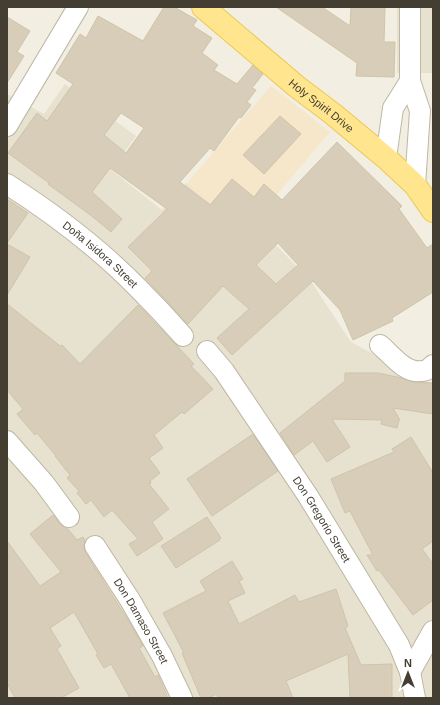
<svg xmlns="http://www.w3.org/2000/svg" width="440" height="705" viewBox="0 0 440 705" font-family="Helvetica,sans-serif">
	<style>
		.residential { fill: #e7e1cf }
		.commercial { fill: #f7e7ca }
		.building { fill: #d7cdb9; stroke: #d0c3a9; fill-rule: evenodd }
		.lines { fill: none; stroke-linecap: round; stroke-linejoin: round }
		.minor-casing { stroke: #beb7a4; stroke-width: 22 }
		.major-casing { stroke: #ebc856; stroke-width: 24 }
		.minor { stroke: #fff; stroke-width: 20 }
		.major { stroke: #ffe68e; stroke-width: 22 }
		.labels { text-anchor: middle; stroke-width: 4; stroke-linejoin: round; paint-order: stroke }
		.street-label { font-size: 11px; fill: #443e32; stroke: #fff }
	</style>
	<rect width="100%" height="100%" fill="#f2eee1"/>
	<path class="residential" d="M397 7H433V73H397Z
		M65 84 136 136 111 170 162 210 186 183 246 231 260 229 310 280 351 342 433 386V698H7V94L44 114Z"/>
	<path class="commercial" d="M271 86 330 132 246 231 186 184Z"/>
	<path class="building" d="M164 7H174L197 20 193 26 212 38 202 53 218 65 214 70 237 84 253 65 263 74 252 88 256 90 247 102 251 105 241 118 239 117 214 151 210 148 180 182 210 205 232 179 254 197 264 184 282 200 337 142 402 206 399 209 427 248 433 244V292L392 318 393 321 353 340 340 310 313 281 232 355 217 338 249 309 223 286 188 324 145 278 152 271 128 247 167 209 110 168 92 192 122 219 111 232 93 217 48 184 49 183 8 153 37 113 47 121 73 84 56 73 80 34 86 38 98 16 143 41ZM121 113 144 128 126 153 104 135ZM278 243 298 265 276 284 256 265Z
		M276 7H322L350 26 351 7H385L384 42H395L394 77 356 76 357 63Z
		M7 17 30 31 17 52 24 56 7 83Z
		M280 116 301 134 264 174 243 155Z
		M7 199 28 213 7 243Z
		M7 244 30 257 7 295Z
		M7 304 60 346 62 345 80 364 138 305 194 364 191 366 213 389 184 414 182 412 154 435 163 448 149 458 160 473 150 481 151 483 149 484 169 509 152 522 163 539 137 556 129 544 138 539 112 510 104 517 91 500 86 504 77 493 79 491 67 478 70 475 55 456H56L37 433 35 435 17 414 23 409 7 390Z
		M345 373H378L402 378 413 382 433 383V414L393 408 400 420H399L397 428 381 424 382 420 332 419 350 447 327 462 313 441 294 455 280 433 345 381Z
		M253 434 278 471 212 516 187 479Z
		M411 437 433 473V541L422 549 433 564V600L413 615 379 570 377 571 367 555H373L350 511 345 513 331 479 394 452 392 449Z
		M53 515 60 524 67 528 77 540 83 537 85 540 84 546 85 552 131 625 143 646 139 648 155 677 158 675 168 698H130L111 664 104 668 96 655 98 654 74 612 50 628 61 646 57 649 79 688 61 698H15L7 683V541L40 586 61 572 30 534Z
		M207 517 221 538 219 539 220 540 176 568 161 546Z
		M232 561 243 579 239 581 245 593 228 601 239 624 295 595 299 602 336 589 348 626 345 628 361 665 392 664V698H350L348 654 286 681 293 698H218L217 694 208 698H201L182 653H184L163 613 206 591 200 581Z"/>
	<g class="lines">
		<defs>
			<g id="minor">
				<path d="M410 7V81L420 111 415 185"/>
				<path d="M7 126 78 7"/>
				<path d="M386 158 393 108 410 81"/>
				<path id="s1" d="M7 184C54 214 100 249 139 289 154 304 169 320 183 336"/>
				<path d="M380 345C391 354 405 374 422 371 426 371 430 368 433 365"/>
				<path id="s2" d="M207 351 224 371 308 496 399 645 410 672 415 698"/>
				<path d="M7 441 44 483 69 517"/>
				<path id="s3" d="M95 546 130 600 162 656 182 698"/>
				<path d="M410 672 433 631"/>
			</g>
			<g id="major">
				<path id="s4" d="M203 7 296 86 333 114 386 158 415 185 433 211"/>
			</g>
		</defs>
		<use href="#minor" class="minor-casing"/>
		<use href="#major" class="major-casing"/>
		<use href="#minor" class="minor"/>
		<use href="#major" class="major"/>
	</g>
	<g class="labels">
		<g class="street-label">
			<text dy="4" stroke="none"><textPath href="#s4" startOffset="154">Holy Spirit Drive</textPath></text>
			<text dy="4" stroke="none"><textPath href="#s1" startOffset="117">Doña Isidora Street</textPath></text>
			<text dy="4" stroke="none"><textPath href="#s2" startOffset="204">Don Gregorio Street</textPath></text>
			<text dy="4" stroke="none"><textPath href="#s3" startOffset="88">Don Damaso Street</textPath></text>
		</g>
	</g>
	<rect width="440" height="705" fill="none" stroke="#443e32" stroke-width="16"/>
	<g transform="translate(408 673)" stroke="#ffffff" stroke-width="3" paint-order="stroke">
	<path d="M0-3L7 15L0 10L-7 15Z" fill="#443e32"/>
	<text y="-6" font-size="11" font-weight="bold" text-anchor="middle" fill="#443e32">N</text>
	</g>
</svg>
